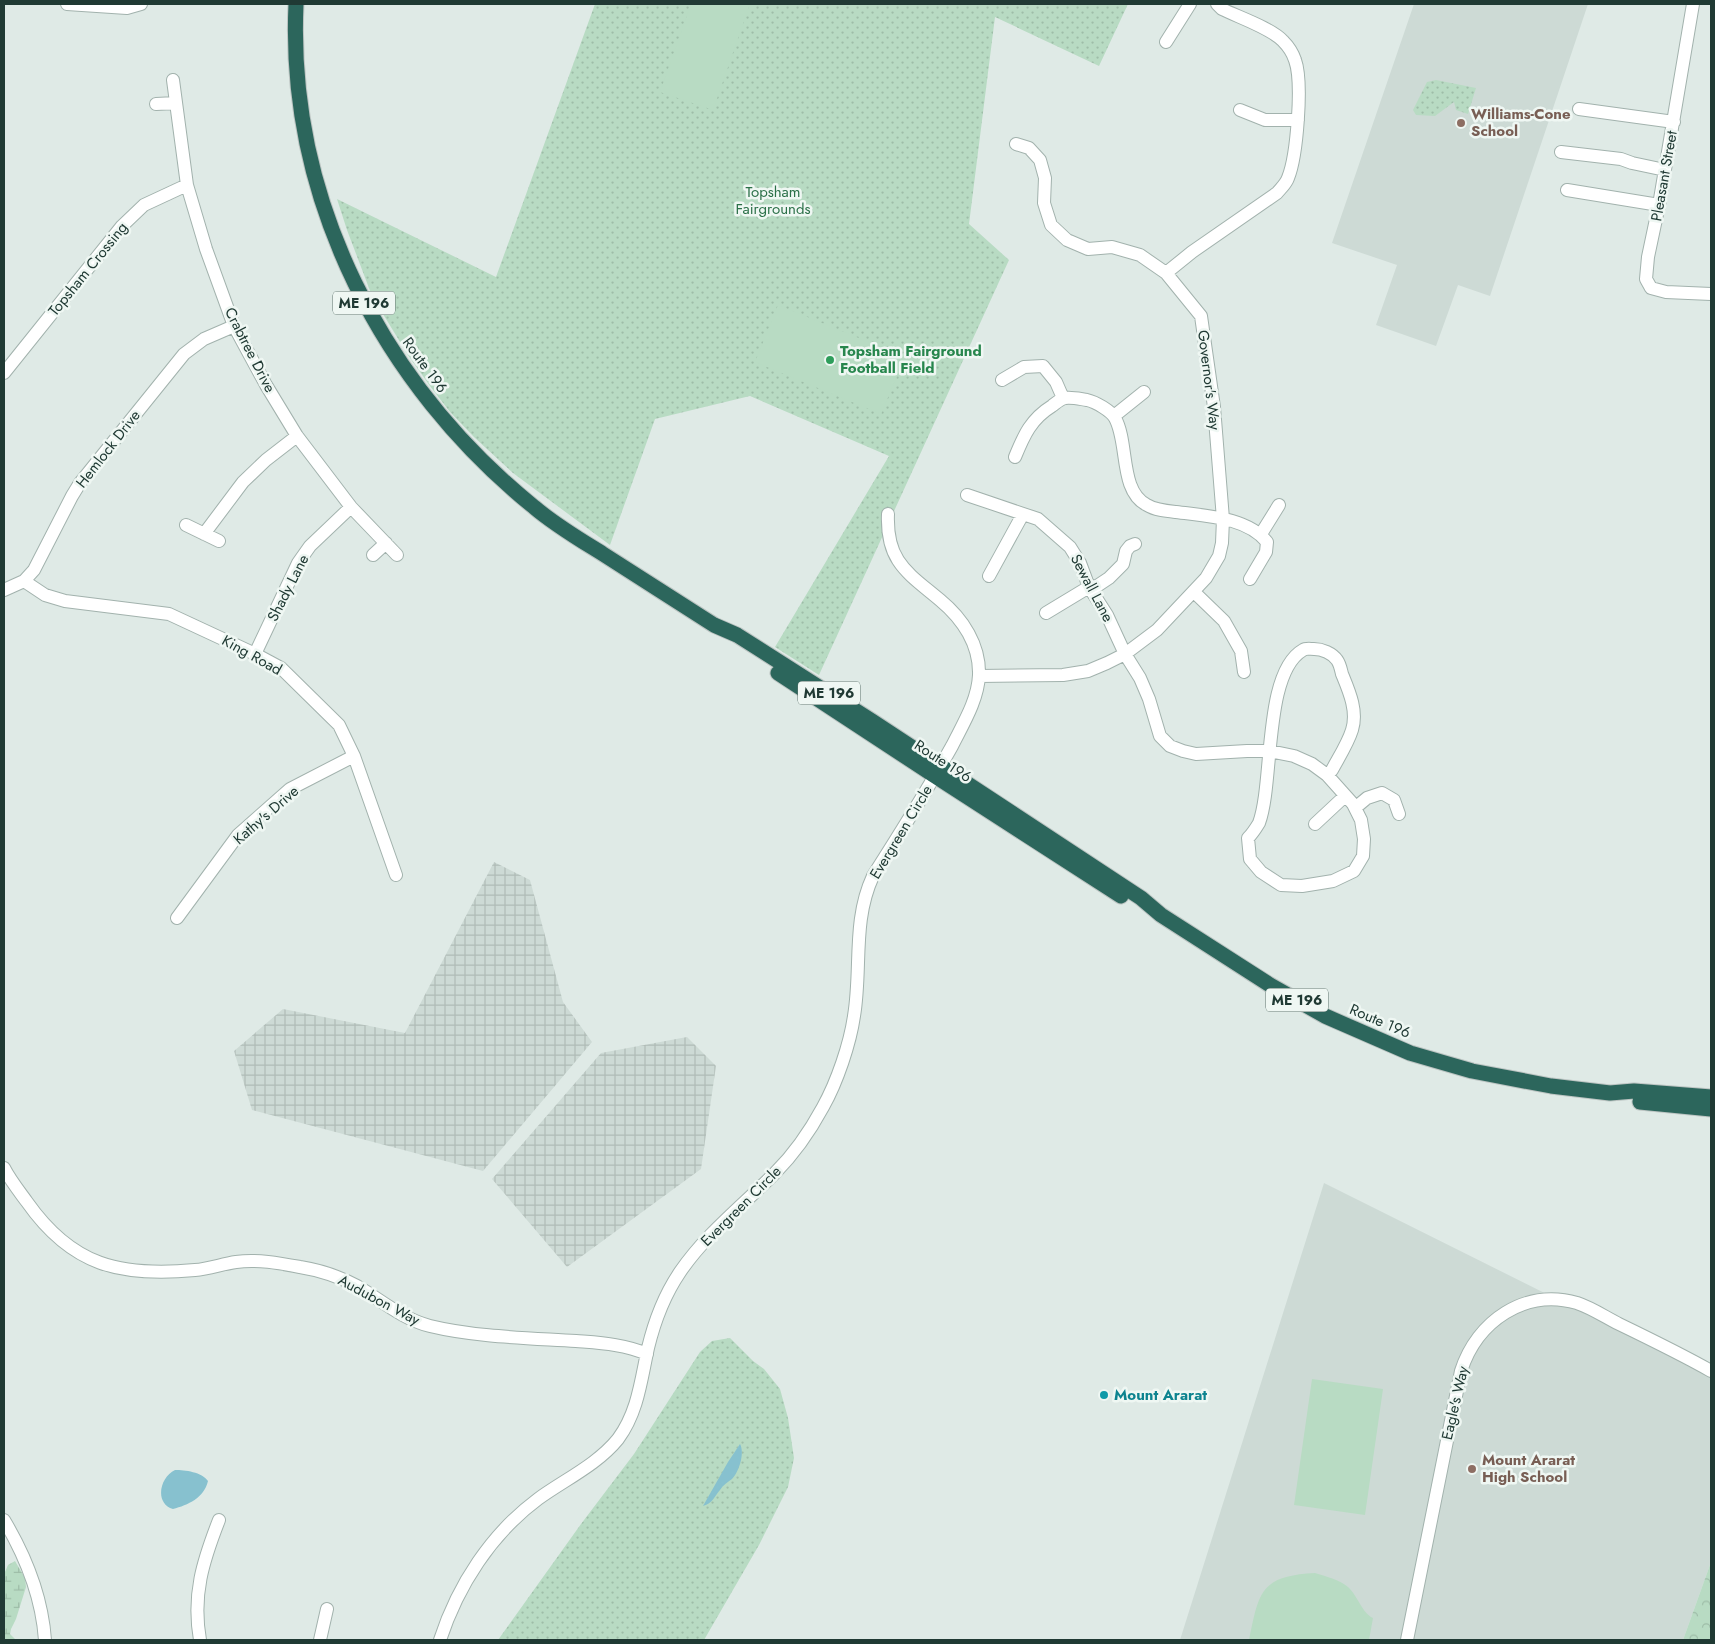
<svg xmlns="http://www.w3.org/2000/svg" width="1715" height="1644" viewBox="0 0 1715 1644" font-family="Jost,sans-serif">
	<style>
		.built { fill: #cddad5 }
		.industrial { fill: url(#industrial-grid) }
		.grass { fill: url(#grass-dots) }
		.forest { fill: url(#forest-crowns) }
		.wetland { fill: url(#wetland-marsh) }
		.garden { fill: #b8dbc3 }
		.water { fill: #87c1cf }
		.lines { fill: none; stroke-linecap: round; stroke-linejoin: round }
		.minor-casing { stroke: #a2b2ad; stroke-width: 14 }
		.highway-casing { stroke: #bcc4c2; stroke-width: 17 }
		.minor { stroke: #fff; stroke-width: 12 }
		.highway { stroke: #2c665c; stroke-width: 15 }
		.education-dot { fill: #8d6e63; stroke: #eff7f3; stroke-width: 2 }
		.leisure-dot { fill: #2e9e5b; stroke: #eff7f3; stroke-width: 2 }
		.culture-dot { fill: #0f9aa8; stroke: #eff7f3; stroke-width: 2 }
		.labels { text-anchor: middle; stroke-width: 5; stroke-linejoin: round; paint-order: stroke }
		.shield { fill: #eff7f3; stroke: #5e736d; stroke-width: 1 }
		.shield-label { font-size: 14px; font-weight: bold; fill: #203a34 }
		.education-label { font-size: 15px; font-weight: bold; fill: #785e54; stroke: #eff7f3; text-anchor: start }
		.street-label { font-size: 15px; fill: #203a34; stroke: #eff7f3 }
		.park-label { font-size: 15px; fill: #2b7048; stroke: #eff7f3 }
		.leisure-label { font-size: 15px; font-weight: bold; fill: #27864d; stroke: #eff7f3; text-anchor: start }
		.culture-label { font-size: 15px; font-weight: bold; fill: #0d838f; stroke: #eff7f3; text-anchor: start }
	</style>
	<defs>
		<pattern id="industrial-grid" width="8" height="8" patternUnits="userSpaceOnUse" patternTransform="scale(1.25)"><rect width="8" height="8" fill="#cddad5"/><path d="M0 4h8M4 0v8" fill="none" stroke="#b0bcb7"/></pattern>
		<pattern id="grass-dots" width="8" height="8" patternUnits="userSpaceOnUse" patternTransform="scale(1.25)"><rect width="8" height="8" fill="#b8dbc3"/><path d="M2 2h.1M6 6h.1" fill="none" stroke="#9ebda8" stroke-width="1.8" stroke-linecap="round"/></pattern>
		<pattern id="forest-crowns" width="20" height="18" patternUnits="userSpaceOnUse" patternTransform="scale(1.25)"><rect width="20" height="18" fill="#b8dbc3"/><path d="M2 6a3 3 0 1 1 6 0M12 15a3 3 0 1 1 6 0" fill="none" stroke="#9ebda8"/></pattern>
		<pattern id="wetland-marsh" width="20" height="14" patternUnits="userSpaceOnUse" patternTransform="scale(1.25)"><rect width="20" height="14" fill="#b8dbc3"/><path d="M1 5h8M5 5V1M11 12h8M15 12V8" fill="none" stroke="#9ebda8"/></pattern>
	</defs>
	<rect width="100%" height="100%" fill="#dfeae6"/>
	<path class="built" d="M1414 4H1588L1490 296 1458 285 1436 346 1376 325 1397 265 1332 243Z
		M1324 1183 1711 1376V1562L1683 1640H1180Z"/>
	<path class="industrial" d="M494 862 530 880 563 1002 592 1042 483 1171 252 1110 234 1051 283 1009 405 1033Z
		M687 1037 716 1066 701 1169 567 1267 492 1179 601 1053Z"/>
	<path class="grass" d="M595 4H1128L1099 66 995 17 969 224 1009 260 819 675 775 647 889 456 750 396 655 419 610 545 513 473 474 437 450 412 430 386 408 355 372 296 347 230 337 199 496 277Z
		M1436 80 1476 88 1468 114 1456 110 1454 102 1435 116 1416 115 1413 110 1427 82Z
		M730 1338 753 1361 764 1369 780 1389 788 1418 794 1458 788 1487 759 1545 704 1640H498L581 1524 634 1454 700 1352 712 1341Z"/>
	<path class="forest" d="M1711 1562V1640H1683Z"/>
	<path class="wetland" d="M15 1561 25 1578 26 1587 16 1619 11 1629 10 1634 16 1640H4L5 1572 8 1565Z"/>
	<path class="garden" d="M691 4H750L713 110 660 92Z
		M778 305 905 357 881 414 755 362Z
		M1312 1379 1383 1389 1365 1515 1294 1505Z
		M1315 1573C1325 1576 1340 1580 1348 1587 1358 1596 1362 1613 1373 1618L1369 1640H1249C1259 1592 1260 1576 1315 1573Z"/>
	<path class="water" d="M740 1444C745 1453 739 1472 732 1479 728 1482 723 1485 720 1490 714 1497 713 1503 703 1506L728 1462Z
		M175 1470C185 1470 202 1472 208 1481 204 1498 188 1505 173 1509 154 1503 160 1477 175 1470Z"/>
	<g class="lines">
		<defs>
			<path id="minor" d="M67 4 127 8 141 4
				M1693 4 1659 205 1648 257 1646 279 1651 288 1666 292 1711 294
				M1166 42 1190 4
				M173 80 187 185 206 249 234 326 266 385 297 436 351 507 397 555
				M156 104 176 103
				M1579 109 1674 122
				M1240 110 1265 120H1298
				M1016 144 1029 148 1040 160 1045 178 1044 203 1051 225 1067 240 1088 249 1112 247 1140 255 1166 273
				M1561 152 1621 159 1632 163 1665 170
				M1567 190 1659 205
				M4 373 122 226 144 205 187 185
				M1002 380 1024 367 1043 366 1056 382 1063 398
				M1114 416 1144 392
				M1015 457C1024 435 1031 419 1052 406 1056 403 1060 399 1065 398 1072 397 1080 399 1087 400 1096 402 1111 411 1115 418 1129 443 1119 491 1147 505 1155 510 1166 511 1176 512 1206 516 1247 517 1267 542L1266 552 1250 579
				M967 495 1038 519 1070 547 1080 563 1089 587 1107 615 1125 654 1140 678 1149 699 1160 736 1170 746 1183 751 1196 754 1247 751H1270L1294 756 1312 764 1327 775 1353 804 1361 820 1364 839 1363 856 1354 871 1333 881 1302 886 1281 885 1261 872 1250 859 1248 838C1252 834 1256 828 1259 823 1274 783 1263 673 1303 650 1306 648 1310 649 1314 649 1322 649 1332 653 1337 660 1340 664 1341 670 1342 674 1349 691 1358 711 1352 730 1348 743 1339 757 1332 770L1327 775
				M186 525 219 541
				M204 534 243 482 266 460 297 436
				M1261 534 1279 505
				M373 555 386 543
				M989 576 1023 514
				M24 581 45 595 65 601 169 614 255 654 281 668 339 725 354 756 396 875
				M4 590 24 581 34 570 72 496 80 483 184 354 204 339 234 326
				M1194 592 1224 621 1241 651 1244 672
				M1046 613 1089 587 1097 586 1109 578 1123 564 1126 551 1130 546 1135 544
				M255 654 298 563 310 546 351 507
				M979 676 1063 675 1088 671 1107 663 1125 654 1157 630 1206 578 1219 556 1222 543 1223 519 1214 407 1201 316 1166 273 1192 252 1277 193C1281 188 1286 184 1288 178 1297 156 1303 82 1295 60 1293 54 1288 46 1283 41 1271 28 1238 17 1222 9L1217 4
				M1355 808 1367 798 1382 793 1394 800 1399 814
				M1315 824 1345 796
				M177 918 238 835 290 789 354 756
				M4 1168C10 1180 19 1191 27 1202 72 1266 120 1277 195 1270 209 1269 222 1264 236 1262 257 1259 279 1263 300 1267 319 1270 340 1277 357 1286 381 1300 402 1319 430 1326 475 1337 529 1338 576 1341 600 1343 624 1344 647 1354
				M4 1520C26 1557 42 1597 45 1640
				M200 1640C192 1595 203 1561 219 1520
				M320 1640 327 1609
				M440 1640C458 1585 491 1534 538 1499 564 1480 597 1465 618 1439 638 1412 641 1380 648 1348 654 1323 665 1294 680 1272 706 1234 742 1206 775 1173 794 1154 810 1131 823 1107 837 1082 850 1044 854 1016 862 969 852 921 873 876 900 833 927 791 952 746 963 724 978 700 979 675 980 645 963 619 940 600 908 573 886 562 888 514
				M1407 1640 1461 1371C1477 1321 1525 1288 1577 1303 1592 1308 1605 1317 1619 1324 1650 1339 1681 1354 1711 1371"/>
			<path id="highway" d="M296 4C287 200 383 385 534 507 555 525 579 539 603 554 640 578 677 601 714 625L737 635 872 721 1141 898 1161 915 1270 985 1325 1016 1410 1053 1472 1071 1551 1086 1610 1093 1634 1091 1711 1097
				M778 673 935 776 1121 896
				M1640 1102 1711 1109"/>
		</defs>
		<use href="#minor" class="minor-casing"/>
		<use href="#highway" class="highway-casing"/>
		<use href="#minor" class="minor"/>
		<use href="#highway" class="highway"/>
	</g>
	<g class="education-dot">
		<circle cx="1461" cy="123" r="5"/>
		<circle cx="1472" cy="1469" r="5"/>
	</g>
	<circle class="leisure-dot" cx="830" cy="360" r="5"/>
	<circle class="culture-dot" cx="1104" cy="1395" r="5"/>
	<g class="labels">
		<g class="shield">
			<rect x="333" y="291.5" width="62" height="23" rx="4"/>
			<rect x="798" y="681.5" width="62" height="23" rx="4"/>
			<rect x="1266" y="988.5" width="62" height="23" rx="4"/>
		</g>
		<g class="shield-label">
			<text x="364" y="308">ME 196</text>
			<text x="829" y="698">ME 196</text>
			<text x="1297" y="1005">ME 196</text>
		</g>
		<g class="education-label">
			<text x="1471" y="119">Williams-Cone<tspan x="1471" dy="17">School</tspan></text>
			<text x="1482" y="1465">Mount Ararat<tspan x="1482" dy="17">High School</tspan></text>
		</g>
		<g class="street-label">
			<text transform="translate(1664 176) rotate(-80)" y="5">Pleasant Street</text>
			<text transform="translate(88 269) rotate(-51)" y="5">Topsham Crossing</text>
			<text transform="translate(250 350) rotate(63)" y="5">Crabtree Drive</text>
			<text transform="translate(425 365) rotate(54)" y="5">Route 196</text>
			<text transform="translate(1209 380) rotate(83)" y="5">Governor's Way</text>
			<text transform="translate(108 449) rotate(-52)" y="5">Hemlock Drive</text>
			<text transform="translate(288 588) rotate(-63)" y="5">Shady Lane</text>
			<text transform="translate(1092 588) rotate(62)" y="5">Sewall Lane</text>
			<text transform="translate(252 655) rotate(29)" y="5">King Road</text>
			<text transform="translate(943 761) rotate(33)" y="5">Route 196</text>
			<text transform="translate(266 815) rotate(-41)" y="5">Kathy's Drive</text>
			<text transform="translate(901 832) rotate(-59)" y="5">Evergreen Circle</text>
			<text transform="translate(1380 1021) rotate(23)" y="5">Route 196</text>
			<text transform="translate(741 1206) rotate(-45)" y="5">Evergreen Circle</text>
			<text transform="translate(379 1300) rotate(28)" y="5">Audubon Way</text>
			<text transform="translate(1455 1403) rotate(-77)" y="5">Eagle's Way</text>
		</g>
		<g class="park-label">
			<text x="773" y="197">Topsham<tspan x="773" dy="17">Fairgrounds</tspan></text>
		</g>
		<g class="leisure-label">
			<text x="840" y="356">Topsham Fairground<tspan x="840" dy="17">Football Field</tspan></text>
		</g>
		<g class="culture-label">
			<text x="1114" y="1400">Mount Ararat</text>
		</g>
	</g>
	<rect width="1715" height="1644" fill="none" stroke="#203a34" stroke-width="10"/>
</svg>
